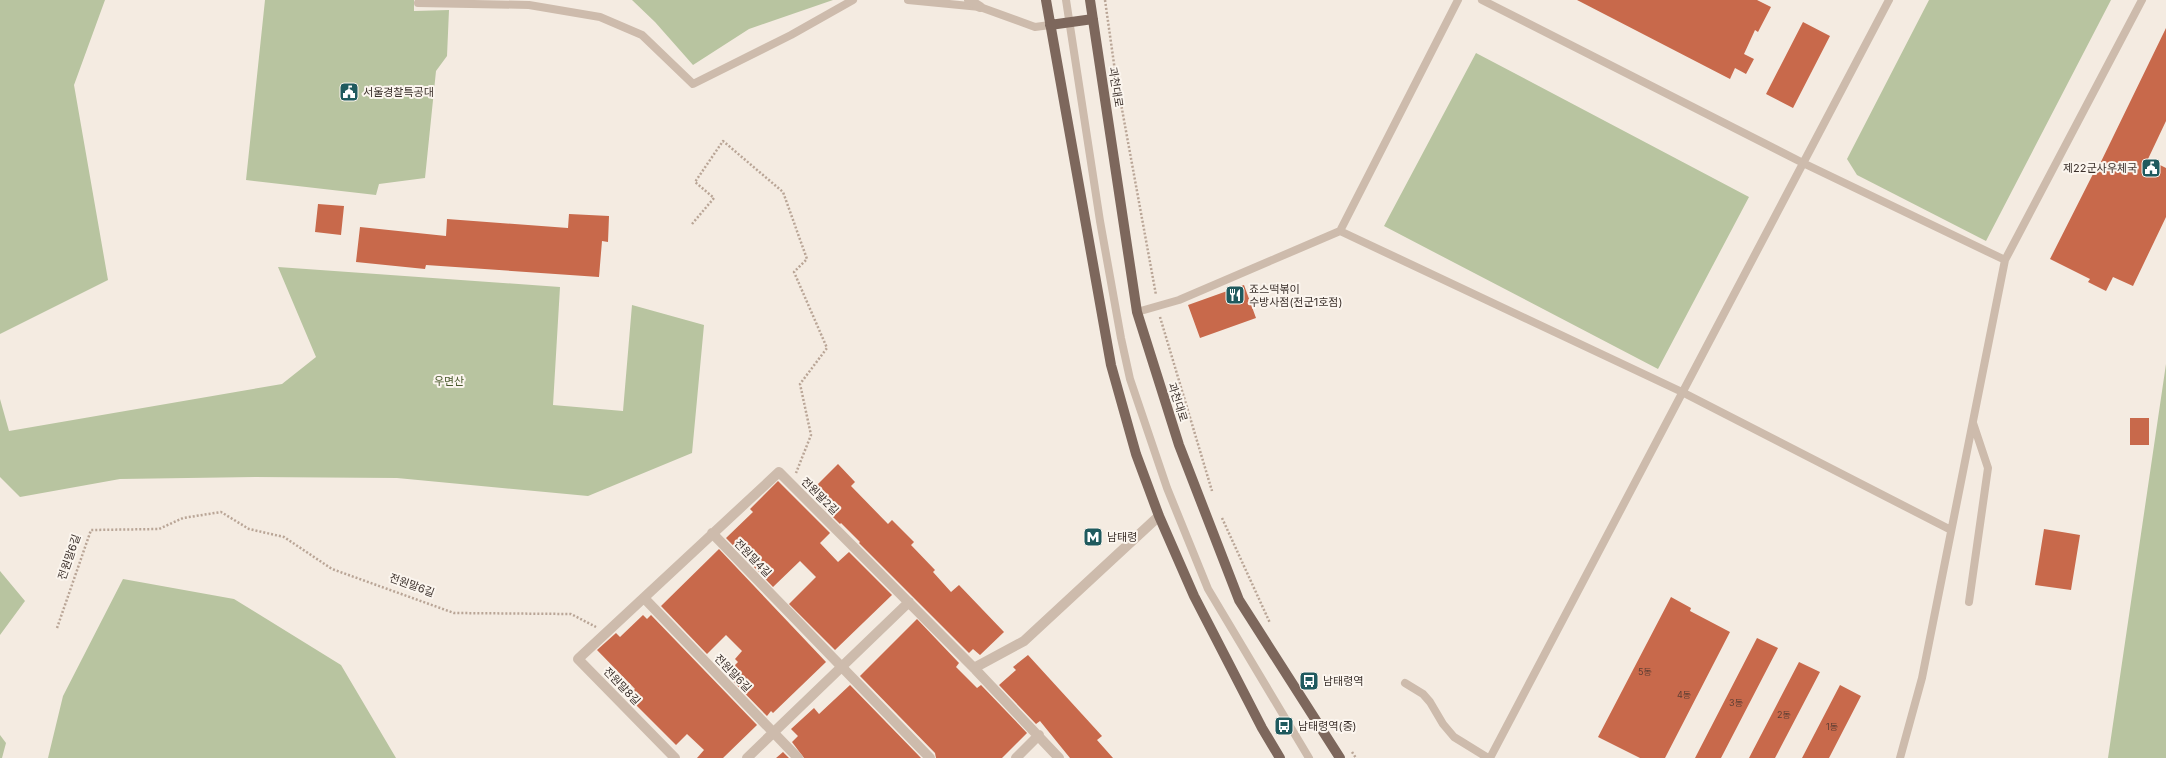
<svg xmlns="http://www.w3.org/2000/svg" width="2166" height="758" viewBox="0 0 2166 758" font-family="Inter,'Noto Sans KR',sans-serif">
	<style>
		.green { fill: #b8c4a0 }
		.building { fill: #c8694b }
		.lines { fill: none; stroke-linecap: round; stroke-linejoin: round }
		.path { stroke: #b9a596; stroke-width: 2.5; stroke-dasharray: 2 2; stroke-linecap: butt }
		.service { stroke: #cdbbac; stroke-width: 8 }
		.minor { stroke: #cdbbac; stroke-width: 10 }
		.primary { stroke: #7d675c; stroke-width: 10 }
		.labels { text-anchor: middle; stroke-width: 4; stroke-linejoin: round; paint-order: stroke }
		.number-label { font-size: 9px; fill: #5e3e33 }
		.street-label { font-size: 11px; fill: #3b302b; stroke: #fbf5ee }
		.poi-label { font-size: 11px; fill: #3b302b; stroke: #fbf5ee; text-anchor: start }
		.park-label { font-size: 11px; fill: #4a5a2e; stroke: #fbf5ee }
	</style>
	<rect width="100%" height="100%" fill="#f4ebe1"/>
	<path class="green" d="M0 0H105L74 85 108 280 0 334Z
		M265 0H414V11L449 10 447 56 436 71 425 178 379 184 376 195 246 180Z
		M632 0H833L749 29 693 65 655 22Z
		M1929 0H2111L1986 241 1857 175 1847 159Z
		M1476 53 1749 197 1658 369 1384 226Z
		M278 267 560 287 553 405 623 411 632 305 704 325 692 453 588 496 397 478 255 477 120 479 20 497 0 477V399L9 431 282 384 316 357Z
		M2166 364V758H2108Z
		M0 571 25 601 0 635Z
		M123 579 234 599 341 665 396 758H48L63 696Z
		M0 735 6 743 2 758H0Z"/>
	<path class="building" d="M1577 0H1757L1771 7 1758 32 1755 30 1744 54 1754 59 1746 74 1735 68 1730 79Z
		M1803 22 1830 36 1793 108 1766 94Z
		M2166 28V121L2148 159 2166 168V217L2133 286 2113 277 2106 291 2088 282 2090 279 2050 259 2093 174H2095Z
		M318 204 344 206 341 235 315 232Z
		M569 214 609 216 608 242 602 241 599 277 426 265 425 269 356 262 360 227 446 236 447 219 568 228Z
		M1244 285 1256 318 1200 338 1188 305Z
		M2130 418H2149V445H2130Z
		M838 464 855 482 851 486 888 524 892 520 914 542 911 545 935 570 933 572 951 592 959 585 1004 632 980 655 973 649 969 653 859 543 860 542 841 523 840 524 809 493Z
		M778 481 830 533 820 543 838 562 849 552 892 595 835 650 789 604 816 577 800 561 773 587 726 538 753 512 750 509Z
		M2044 529 2080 535 2071 590 2035 585Z
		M719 549 826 662 773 713 771 711 767 716 726 674 738 662 735 659 742 651 726 635 707 654 661 606Z
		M1671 597 1691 608 1690 611 1730 632 1665 758H1640L1598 737Z
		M643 615 647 619 651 615 757 725 723 758H697L704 750 687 734 676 745 627 696 635 689 597 650 616 633 620 637Z
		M917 619 959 663 956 667 977 688 981 685 1027 733 1002 758H936L935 753 860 676Z
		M1757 638 1778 648 1721 758H1695Z
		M1028 655 1102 736 1097 740 1113 758H1070L1040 721 1036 724 999 685 1016 670 1013 667Z
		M1799 662 1820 672 1775 758H1749Z
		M850 685 921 758H804L792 742 798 736 791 729 814 708 819 714Z
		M1840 685 1861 696 1829 758H1802Z
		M783 752 789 758H776Z"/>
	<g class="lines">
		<path class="path" d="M1105 0 1115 71 1156 295
			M692 224 714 198 695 182 723 141 783 192 807 259 794 272 827 348 800 384 811 435 796 473
			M1160 317 1212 491
			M1222 518 1270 623
			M57 628 91 530 159 529 183 518 221 512 249 529 284 537 332 569 454 613 571 614 596 627
			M1352 752 1356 758"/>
		<path class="service" d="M908 0 980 7 1035 27 1050 25
			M1066 0 1100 221 1121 338 1130 379 1167 488 1208 589 1309 758
			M1482 0 1803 163 2005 260
			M418 3 529 5 600 17 642 35 693 84 791 35 853 0
			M1340 231 1682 392 1951 530
			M1137 312 1179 300 1340 231 1458 0
			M1969 602 1988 468 1973 423
			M1405 683 1423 694 1430 702 1443 724 1454 737 1488 758
			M1490 758 1889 0
			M1900 758 1922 678 2005 260 2142 0"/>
		<path class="minor" d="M969 0 980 7
			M712 533 930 758
			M644 598 798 758
			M974 668 1024 641 1159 516
			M675 758 578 659 779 472 974 668 1059 758
			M747 758 909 602
			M1016 758 1039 735"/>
		<path class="primary" d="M1046 0 1111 365 1136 454 1159 516 1194 596 1262 728 1280 758
			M1090 0 1137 312 1179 445 1239 600 1340 758
			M1050 25 1093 19"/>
	</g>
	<defs>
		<symbol id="civic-square" viewBox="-11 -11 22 22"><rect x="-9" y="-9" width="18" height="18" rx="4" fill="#1f5a5e" stroke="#fbf5ee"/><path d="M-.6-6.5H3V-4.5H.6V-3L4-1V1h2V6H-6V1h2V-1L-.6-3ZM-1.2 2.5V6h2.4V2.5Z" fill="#fff"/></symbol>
		<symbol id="restaurant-square" viewBox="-11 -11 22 22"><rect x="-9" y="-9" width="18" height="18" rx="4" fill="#1f5a5e" stroke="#fbf5ee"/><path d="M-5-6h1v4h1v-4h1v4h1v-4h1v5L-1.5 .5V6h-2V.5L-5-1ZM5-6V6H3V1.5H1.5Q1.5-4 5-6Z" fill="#fff"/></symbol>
		<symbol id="metro-square" viewBox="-11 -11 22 22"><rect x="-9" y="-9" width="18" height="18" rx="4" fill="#1f5a5e" stroke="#fbf5ee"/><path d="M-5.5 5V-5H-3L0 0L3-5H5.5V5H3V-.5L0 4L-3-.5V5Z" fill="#fff"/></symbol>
		<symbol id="bus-square" viewBox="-11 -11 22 22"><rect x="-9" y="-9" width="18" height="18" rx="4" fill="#1f5a5e" stroke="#fbf5ee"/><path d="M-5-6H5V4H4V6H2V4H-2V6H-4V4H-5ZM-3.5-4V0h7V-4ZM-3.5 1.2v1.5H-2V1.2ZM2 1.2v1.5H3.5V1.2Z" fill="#fff"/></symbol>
	</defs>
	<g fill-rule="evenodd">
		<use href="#civic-square" x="338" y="81" width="22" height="22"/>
		<use href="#civic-square" x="2140" y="157" width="22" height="22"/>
		<use href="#restaurant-square" x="1224" y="284" width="22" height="22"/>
		<use href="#metro-square" x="1082" y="526" width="22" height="22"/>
		<use href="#bus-square" x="1298" y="670" width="22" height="22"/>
		<use href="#bus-square" x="1273" y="715" width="22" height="22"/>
	</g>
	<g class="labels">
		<g class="number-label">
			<text x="1645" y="675">5동</text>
			<text x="1684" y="698">4동</text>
			<text x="1736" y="706">3동</text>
			<text x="1784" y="718">2동</text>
			<text x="1832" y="730">1동</text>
		</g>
		<g class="street-label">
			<text transform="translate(1116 87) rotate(81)" y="4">과천대로</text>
			<text transform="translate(1178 402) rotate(72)" y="4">과천대로</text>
			<text transform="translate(820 496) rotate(45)" y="4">전원말2길</text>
			<text transform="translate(69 557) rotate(-71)" y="4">전원말6길</text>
			<text transform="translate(753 558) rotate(46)" y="4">전원말4길</text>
			<text transform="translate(412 585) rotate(20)" y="4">전원말6길</text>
			<text transform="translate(733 673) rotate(46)" y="4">전원말6길</text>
			<text transform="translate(622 686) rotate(46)" y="4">전원말8길</text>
		</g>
		<g class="poi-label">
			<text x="363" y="96">서울경찰특공대</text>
			<text x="2137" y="172" text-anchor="end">제22군사우체국</text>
			<text x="1249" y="293">죠스떡볶이<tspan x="1249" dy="13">수방사점(전군1호점)</tspan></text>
			<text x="1107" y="541">남태령</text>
			<text x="1323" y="685">남태령역</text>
			<text x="1298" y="730">남태령역(중)</text>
		</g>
		<g class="park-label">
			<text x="449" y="385">우면산</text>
		</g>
	</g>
</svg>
